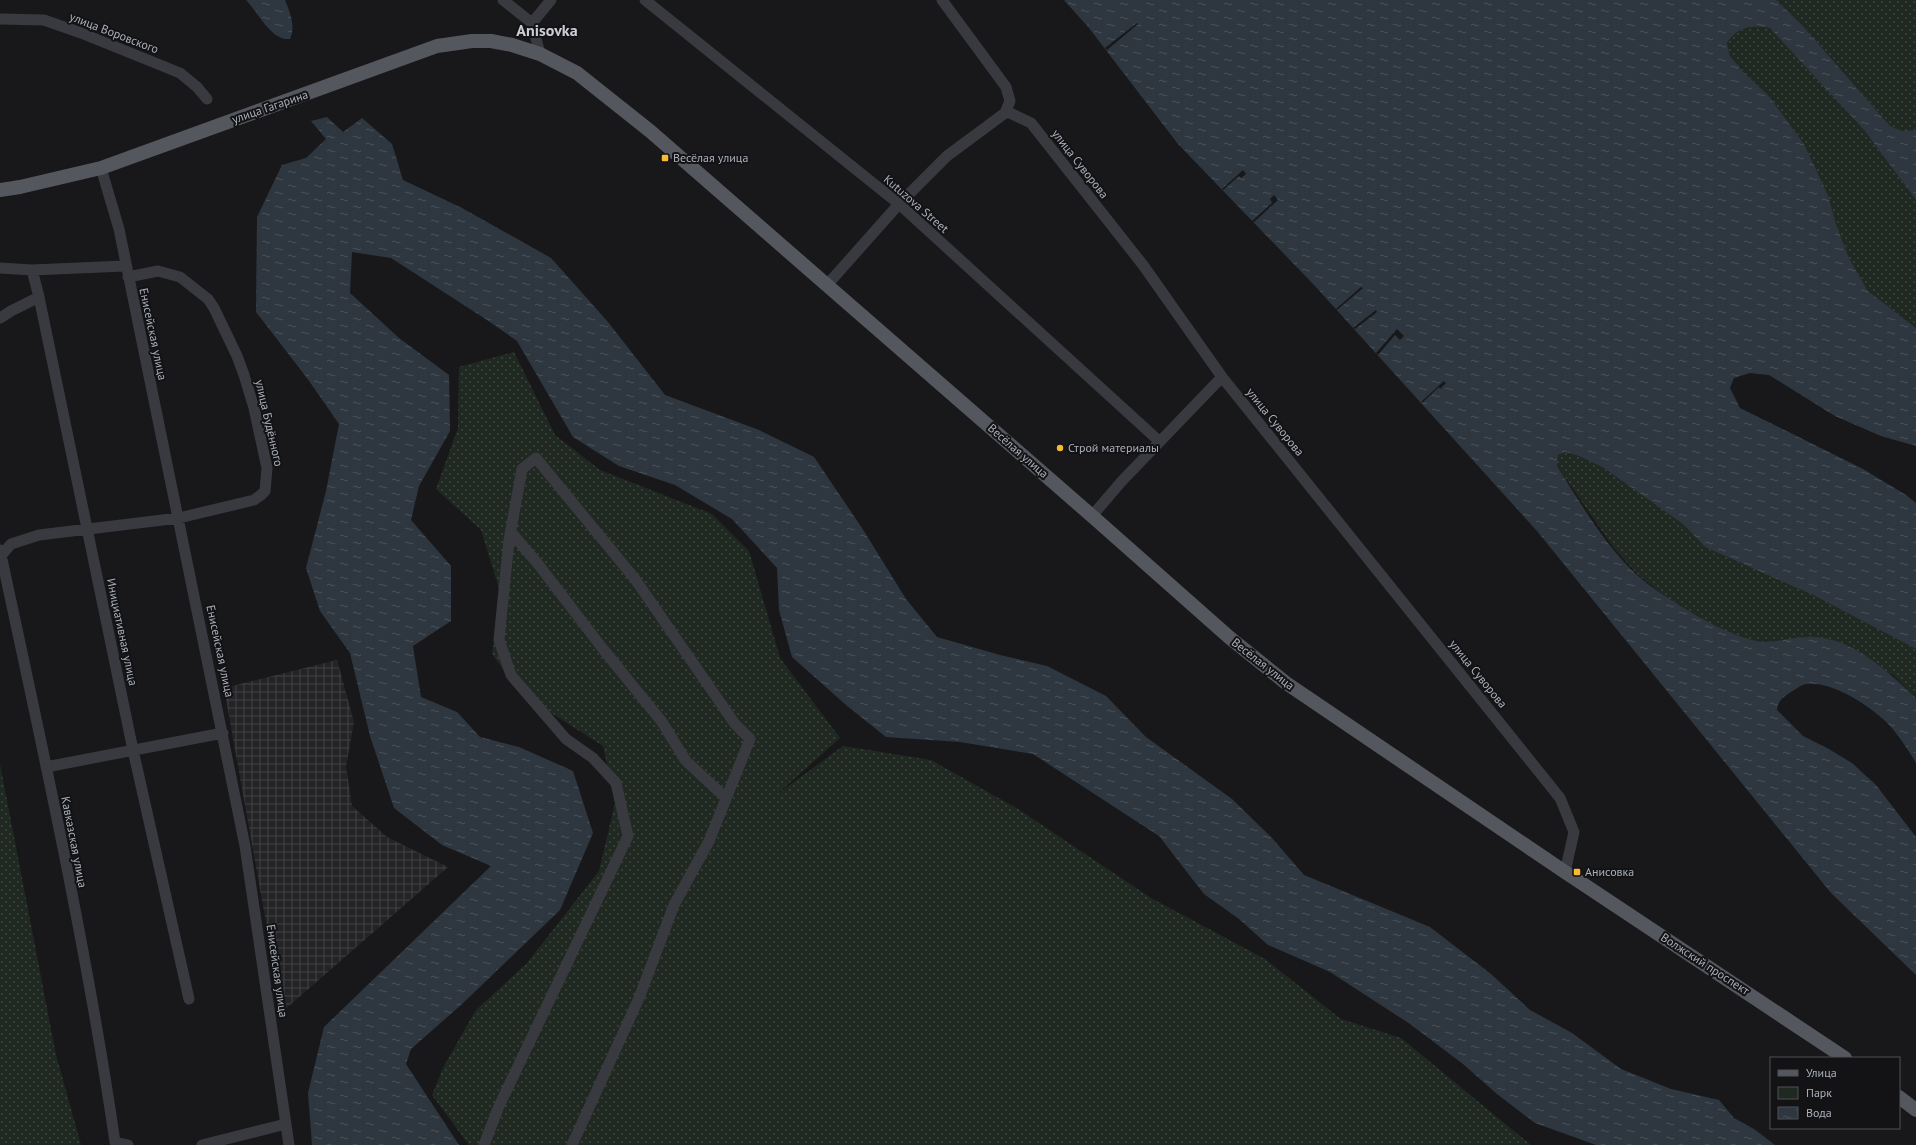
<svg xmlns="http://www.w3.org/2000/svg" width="1916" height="1145" viewBox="0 0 1916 1145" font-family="'PT Sans',sans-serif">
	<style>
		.industrial { fill: url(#industrial-grid) }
		.green { fill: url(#green-dots) }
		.water { fill: url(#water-ripples) }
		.pier { fill: #18181a }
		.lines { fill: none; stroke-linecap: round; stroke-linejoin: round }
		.minor { stroke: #393a3f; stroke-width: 11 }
		.major { stroke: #55575e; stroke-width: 14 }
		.poi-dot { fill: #f6ba34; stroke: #131315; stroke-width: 1.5 }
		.labels { text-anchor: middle; stroke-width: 4; stroke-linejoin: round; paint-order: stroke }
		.street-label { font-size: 12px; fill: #aaafba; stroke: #131315 }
		.poi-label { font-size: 12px; fill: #aaafba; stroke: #131315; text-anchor: start }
		.district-label { font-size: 16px; font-weight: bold; fill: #cbced6; stroke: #131315 }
	</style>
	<defs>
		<pattern id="industrial-grid" width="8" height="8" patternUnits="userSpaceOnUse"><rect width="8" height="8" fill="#242427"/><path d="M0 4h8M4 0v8" fill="none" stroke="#414144"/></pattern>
		<pattern id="green-dots" width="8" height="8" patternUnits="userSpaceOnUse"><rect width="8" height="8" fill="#202921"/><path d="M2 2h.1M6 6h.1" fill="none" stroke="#3e463f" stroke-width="1.8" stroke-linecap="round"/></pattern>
		<pattern id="water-ripples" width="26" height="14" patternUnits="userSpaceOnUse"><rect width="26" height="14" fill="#2e373f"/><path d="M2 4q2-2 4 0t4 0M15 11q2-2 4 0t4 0" fill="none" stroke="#4a5159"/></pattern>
	</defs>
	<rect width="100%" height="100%" fill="#18181a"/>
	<path class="industrial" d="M337 660 354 722 346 766 352 806 387 837 448 867 282 1012 224 688Z"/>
	<path class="green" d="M1776 0H1916V130L1902 131 1890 126 1801 24Z
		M1758 26 1770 28 1791 49 1864 130 1916 200V328L1868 291 1849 258 1836 224 1828 195 1804 144 1768 95 1742 71 1730 56 1727 43C1735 30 1742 28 1758 26Z
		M514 352 555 435 600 470 712 514 749 551 780 658 840 738 776 795 843 746 931 760 1018 809 1151 898 1265 959 1341 1019 1401 1038 1531 1145H469L432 1095 444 1066 476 1010 527 963 599 871 615 803 603 746 520 693 492 654 501 595 481 530 436 489 458 428 459 367Z
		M1565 452 1579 456 1604 468 1648 497 1683 524 1705 547 1815 596 1916 649V698L1892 674 1792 640 1771 642 1754 641 1722 630 1664 596 1637 574 1613 547 1557 466 1558 455Z
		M0 764 56 1055 81 1145H0Z"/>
	<path class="water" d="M246 0H285C290 13 296 26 290 39 271 41 258 12 246 0Z
		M1064 0H1776L1801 24 1890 126 1902 131 1916 130V200L1864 130 1770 28C1751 25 1738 26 1727 43L1730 56 1742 71 1768 95 1804 144 1828 195 1836 224 1849 258 1868 291 1916 328V446L1881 436 1835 416 1769 375 1750 373 1734 378 1730 388 1740 408 1863 469 1906 495 1916 503V649L1815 596 1705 547 1683 524 1604 468 1579 456 1565 452 1558 455 1557 466C1579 501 1606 547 1637 575 1655 591 1674 602 1694 614 1713 625 1731 634 1752 640 1773 646 1794 635 1815 637 1853 639 1890 673 1916 698V763C1909 751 1901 739 1892 728 1876 709 1832 680 1807 684 1802 684 1798 688 1794 690 1785 696 1778 699 1777 710L1803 736 1827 748 1852 763 1876 785 1916 837V975L1831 893 1537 531 1315 286 1178 144 1089 28Z
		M327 117 343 132 362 118 392 144 403 180 462 208 551 258 608 322 665 395 759 430 814 457 862 528 906 599 937 637 1000 655 1047 666 1106 696 1146 737 1232 799 1272 838 1304 875 1430 927 1491 974 1530 1010 1572 1033 1621 1069 1671 1089 1719 1100 1734 1118 1754 1129 1775 1145H1596L1535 1123 1497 1094 1463 1064 1410 1024 1330 972 1268 945 1239 919 1204 894 1159 836 1033 754 960 742 886 737 846 705 792 657 779 610 777 568 732 519 675 485 619 466 573 437 517 341 484 318 391 258 352 252 350 293 399 338 449 375 450 431 419 486 411 520 451 566V621L413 646 421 697 457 712 480 737 519 747 573 771 593 833 560 910 462 1004 411 1049 406 1064 459 1145H312L308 1093 324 1027 491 866 442 845 394 808 370 736 350 653 320 611 306 568 326 491 339 424 307 378 256 312 257 217 282 165 306 158 326 139 311 121Z"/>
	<path class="pier" d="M1137 23 1138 24 1107 50 1105 48Z
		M1243 170 1246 174 1241 178 1239 176 1223 190 1222 189Z
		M1274 195 1278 200 1254 222 1252 221 1272 203 1270 199Z
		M1361 287 1363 288 1337 310 1336 309Z
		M1376 310 1377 312 1355 329 1353 328Z
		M1397 329 1404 336 1400 340 1395 335 1378 355 1376 353Z
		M1444 381 1446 383 1440 389 1439 387 1422 403 1421 402Z"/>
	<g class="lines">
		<path class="minor" d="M503 0 532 23 540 54
			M645 0 899 204 1159 441
			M942 0 1006 87 1010 101 1005 113
			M0 19 44 20 81 33 180 73 197 87 207 99
			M532 23 551 0
			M1005 113H1010L1031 123 1143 265 1222 377 1560 798 1574 832 1565 872
			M101 168 119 229 245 846 289 1145
			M0 268 32 270 125 266
			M32 270 39 297 133 750 189 999
			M827 285 899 204 947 156 1005 113
			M0 318 11 311 39 297
			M1092 516 1121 482 1222 377
			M511 532 538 564 603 649 662 722 686 761 726 798
			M0 550C42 746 86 943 115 1142L128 1145
			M0 557 11 544 39 535 179 518 254 500 261 495 265 491 267 468 254 408 244 375 237 356 214 308 208 299 180 277 158 271 128 277
			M46 767 223 733
			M202 1145 286 1124
			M484 1145 499 1106 628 836 616 783 593 758 566 739 511 675 499 640 509 540 522 469 536 458 635 579 735 724 750 739 709 841 674 905 639 998 572 1145"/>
		<path class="major" d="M0 190 20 187 101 168 437 46 472 41H491L512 45 540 54 577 73 650 131 1092 516 1230 638 1286 683 1565 872 1845 1058
			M1899 1097 1916 1110"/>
	</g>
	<g class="poi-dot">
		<rect x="661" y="154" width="8" height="8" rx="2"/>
		<circle cx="1060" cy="448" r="4"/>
		<rect x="1573" y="868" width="8" height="8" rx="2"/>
	</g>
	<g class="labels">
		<g class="street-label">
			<text transform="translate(114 33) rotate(21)" y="4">улица Воровского</text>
			<text transform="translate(270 107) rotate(-19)" y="4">улица Гагарина</text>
			<text transform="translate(1080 164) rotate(52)" y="4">улица Суворова</text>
			<text transform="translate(916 204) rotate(41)" y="4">Kutuzova Street</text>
			<text transform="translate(153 334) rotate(78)" y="4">Енисейская улица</text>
			<text transform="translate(1275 422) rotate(51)" y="4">улица Суворова</text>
			<text transform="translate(269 423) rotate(77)" y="4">улица Будённого</text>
			<text transform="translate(1018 451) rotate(41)" y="4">Весёлая улица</text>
			<text transform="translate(122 632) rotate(78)" y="4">Инициативная улица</text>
			<text transform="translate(220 651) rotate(78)" y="4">Енисейская улица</text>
			<text transform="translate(1263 664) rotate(38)" y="4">Весёлая улица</text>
			<text transform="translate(1478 674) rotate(51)" y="4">улица Суворова</text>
			<text transform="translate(74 842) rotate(79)" y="4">Кавказская улица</text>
			<text transform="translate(1705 964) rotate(33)" y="4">Волжский проспект</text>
			<text transform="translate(277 971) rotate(82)" y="4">Енисейская улица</text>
		</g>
		<g class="poi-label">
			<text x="673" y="162">Весёлая улица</text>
			<text x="1068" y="452">Строй материалы</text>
			<text x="1585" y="876">Анисовка</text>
		</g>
		<g class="district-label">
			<text x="547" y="36">Anisovka</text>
		</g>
	</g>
	<rect x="1770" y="1057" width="130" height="72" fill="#131315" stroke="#4f5157"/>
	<rect x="1778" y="1070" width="20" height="6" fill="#55575e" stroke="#4f5157"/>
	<text x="1806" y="1077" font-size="12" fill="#aaafba">Улица</text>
	<rect x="1778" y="1087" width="20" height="12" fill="#202921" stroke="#4f5157"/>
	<text x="1806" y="1097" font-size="12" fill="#aaafba">Парк</text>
	<rect x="1778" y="1107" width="20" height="12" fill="url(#water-ripples)" stroke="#4f5157"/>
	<text x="1806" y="1117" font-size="12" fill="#aaafba">Вода</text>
</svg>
